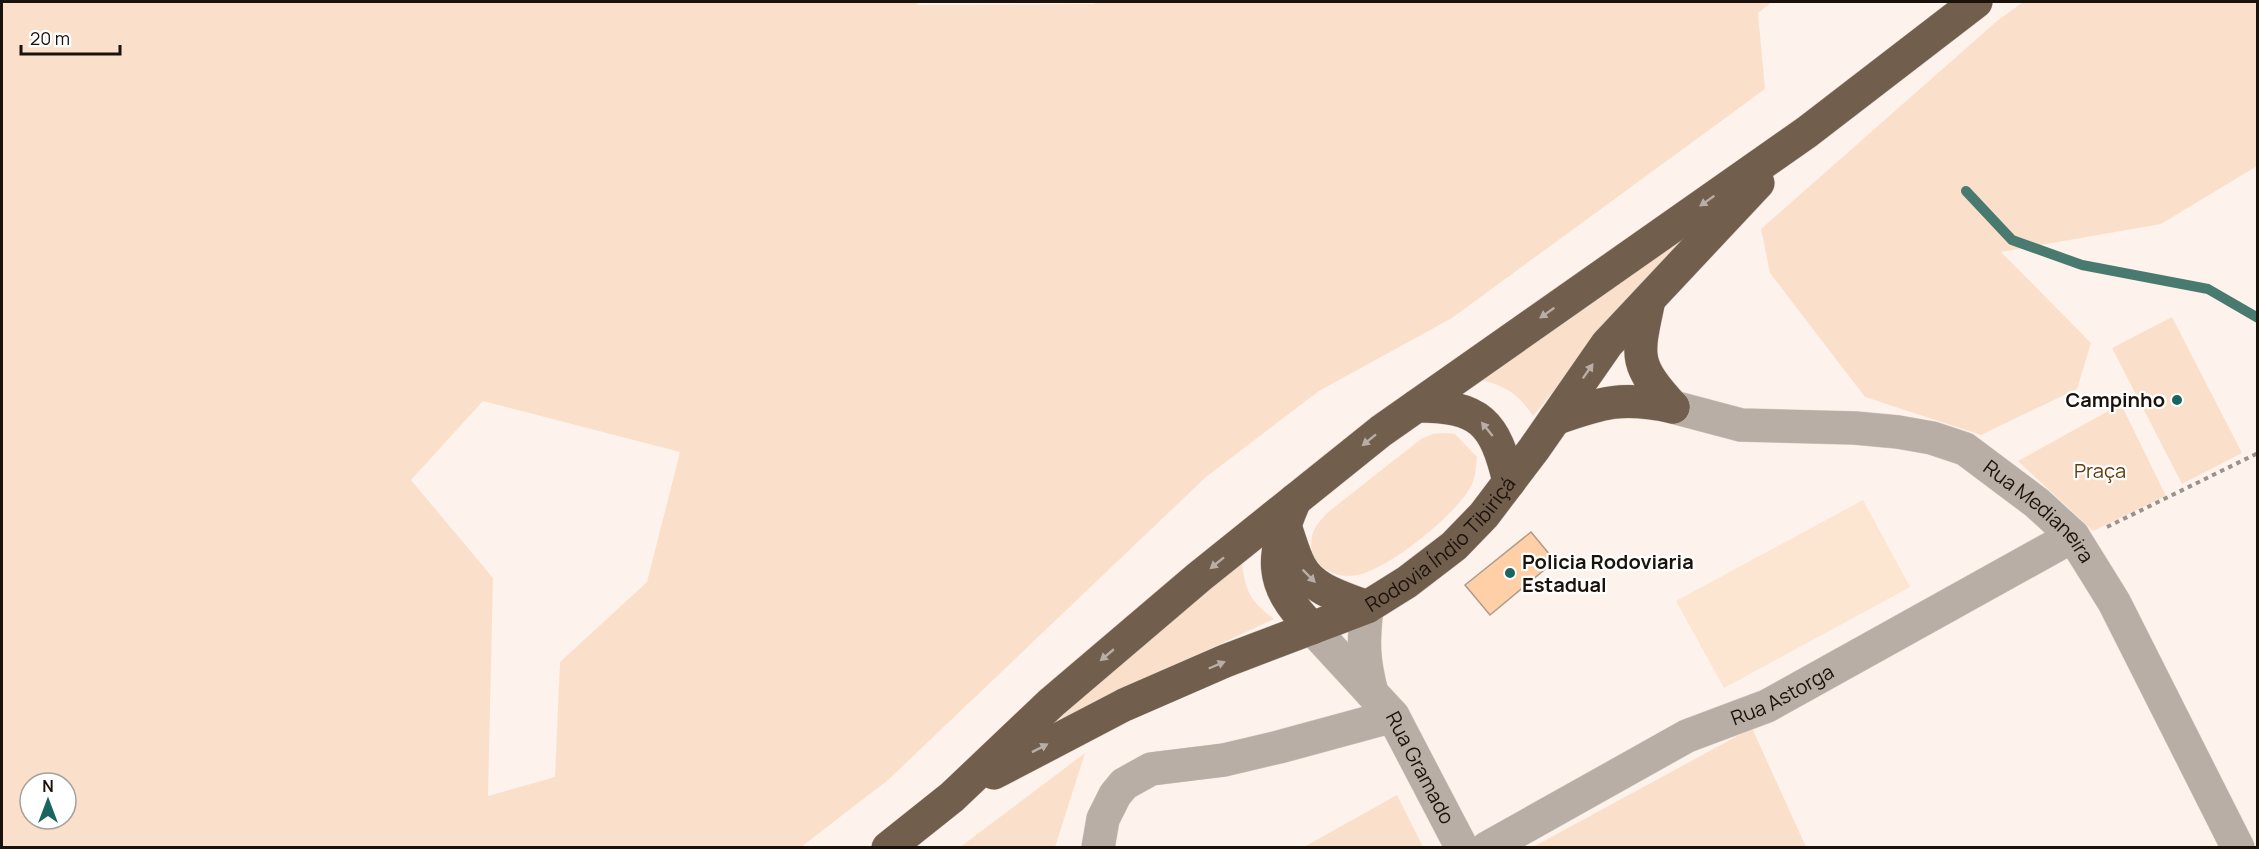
<svg xmlns="http://www.w3.org/2000/svg" width="2259" height="849" viewBox="0 0 2259 849" font-family="Manrope,sans-serif">
	<style>
		.built { fill: #fce5d1 }
		.green { fill: #fae0ca; fill-rule: evenodd }
		.lines { fill: none; stroke-linecap: round; stroke-linejoin: round }
		.stream { stroke: #497a70; stroke-width: 10 }
		.building { fill: #ffcfa7; stroke: #b09a89; stroke-width: 1.5 }
		.street-casing { stroke: #d9cfc8; stroke-width: 34 }
		.highway-casing { stroke: #d9cfc8; stroke-width: 34 }
		.path { stroke: #9b928b; stroke-width: 4; stroke-dasharray: 4.5 4.5; stroke-linecap: butt }
		.street { stroke: #b8aea6; stroke-width: 33 }
		.highway { stroke: #725e4d; stroke-width: 33 }
		.oneway { fill: #b8aea6 }
		.poi-dot { fill: #1a655d; stroke: #fff; stroke-width: 2 }
		.labels { text-anchor: middle; stroke-width: 4.5; stroke-linejoin: round; paint-order: stroke }
		.poi-label { font-size: 20px; font-weight: bold; fill: #1a120b; stroke: #fff; text-anchor: end }
		.park-label { font-size: 20px; fill: #663a0b; stroke: #fff }
		.street-label { font-size: 20px; fill: #1a120b; stroke: #fff }
	</style>
	<rect width="100%" height="100%" fill="#fdf3ec"/>
	<path class="built" d="M1863 500 1910 587 1724 688 1676 601Z"/>
	<path class="green" d="M2 2H915L919 5 1094 4 1096 2H1772L1758 13 1765 89 1452 318 1319 391 1206 477 888 780 801 847 2 848ZM483 401 680 452 647 582 560 662 555 777 488 796 493 578 411 480ZM30 783H66V819H30Z
		M2023 2H2257V166L2161 224 2001 252 2091 343 2077 389 1981 435 1865 397 1770 273 1761 229 1997 21Z
		M1713 205 1603 331 1533 416C1517 392 1504 385 1476 379Z
		M2172 317 2242 453 2182 484 2112 348Z
		M2121 404 2166 496 2093 531 2018 461Z
		M1445 433 1455 434 1477 457C1476 466 1476 475 1472 484 1459 513 1390 568 1358 575 1333 580 1306 564 1312 536 1314 526 1321 520 1327 513L1421 439 1433 434Z
		M1242 563C1245 591 1251 602 1274 619L1104 698 1044 734 1038 731Z
		M1752 728 1806 847 1531 848Z
		M1085 753 1055 847H960Z
		M1397 795 1423 847H1304Z"/>
	<g class="lines">
		<path class="stream" d="M1966 191 2012 240 2082 265 2208 289 2258 318"/>
	</g>
	<path class="building" d="M1531 532 1555 561 1490 615 1465 585Z"/>
	<g class="lines">
		<defs>
			<g id="street">
				<path id="s1" d="M1673 407 1741 425 1855 428 1898 432 1932 438 1965 449 2037 503 2073 536 2114 602 2238 848"/>
				<path d="M1367 607C1363 641 1363 659 1372 693"/>
				<path id="s2" d="M1312 628 1393 716 1462 848"/>
				<path d="M1098 848 1103 819 1115 795 1124 784 1151 769 1224 760 1279 747 1393 716"/>
				<path id="s3" d="M1487 848 1687 736 1767 706 2073 536"/>
			</g>
			<g id="highway">
				<path d="M1649 300C1637 357 1633 363 1673 407"/>
				<path d="M1417 406C1480 406 1495 422 1509 482"/>
				<path d="M1555 419C1603 402 1622 396 1673 407"/>
				<path d="M1295 500C1271 556 1267 583 1312 628"/>
				<path d="M1285 526C1290 539 1293 553 1300 566 1312 590 1344 598 1367 607"/>
				<path id="s4" d="M994 773 1124 705 1225 661 1367 607 1407 582 1454 546 1484 515 1534 449 1607 344 1758 183"/>
				<path d="M888 848 952 797 1051 703 1199 577 1381 431 1807 132 1976 2"/>
			</g>
		</defs>
		<use href="#street" class="street-casing"/>
		<use href="#highway" class="highway-casing"/>
		<path class="path" d="M2107 527 2258 453"/>
		<use href="#street" class="street"/>
		<use href="#highway" class="highway"/>
	</g>
	<defs><path id="oneway-solid" d="M-6-.8H1V-3.2L6.5 0L1 3.2V.8H-6Z" transform="scale(1.5)"/></defs>
	<g class="oneway">
		<use href="#oneway-solid" transform="translate(1707 201) rotate(145)"/>
		<use href="#oneway-solid" transform="translate(1547 313) rotate(145)"/>
		<use href="#oneway-solid" transform="translate(1588 371) rotate(-55)"/>
		<use href="#oneway-solid" transform="translate(1487 429) rotate(-129)"/>
		<use href="#oneway-solid" transform="translate(1369 440) rotate(141)"/>
		<use href="#oneway-solid" transform="translate(1217 563) rotate(141)"/>
		<use href="#oneway-solid" transform="translate(1309 576) rotate(45)"/>
		<use href="#oneway-solid" transform="translate(1107 655) rotate(140)"/>
		<use href="#oneway-solid" transform="translate(1217 665) rotate(-23)"/>
		<use href="#oneway-solid" transform="translate(1040 748) rotate(-27)"/>
	</g>
	<g class="poi-dot">
		<circle cx="2177" cy="400" r="6"/>
		<circle cx="1510" cy="573" r="6"/>
	</g>
	<g class="labels">
		<g class="poi-label">
			<text x="2165" y="407">Campinho</text>
			<text x="1522" y="569" text-anchor="start">Policia Rodoviaria<tspan x="1522" dy="23">Estadual</tspan></text>
		</g>
		<g class="park-label">
			<text x="2100" y="478">Praça</text>
		</g>
		<g class="street-label">
			<text dy="7" stroke="none"><textPath href="#s1" startOffset="394">Rua Medianeira</textPath></text>
			<text dy="7" stroke="none"><textPath href="#s4" startOffset="506">Rodovia Índio Tibiriçá</textPath></text>
			<text dy="7" stroke="none"><textPath href="#s3" startOffset="333">Rua Astorga</textPath></text>
			<text dy="7" stroke="none"><textPath href="#s2" startOffset="178">Rua Gramado</textPath></text>
		</g>
	</g>
	<rect width="2259" height="849" fill="none" stroke="#1a120b" stroke-width="6"/>
	<g transform="translate(48 801)"><circle r="28" fill="#ffffff" stroke="#a3a09d" stroke-width="1.5"/>
	<path d="M0-4.5L10 22L0 15L-10 22Z" fill="#1a655d"/>
	<text y="-9" font-size="16" font-weight="bold" text-anchor="middle" fill="#1a120b">N</text>
	</g>
	<path d="M21 45v9h99v-9" fill="none" stroke="#1a120b" stroke-width="3"/>
	<text x="30" y="45" font-size="18" fill="#1a120b" stroke="#ffffff" stroke-width="4.5" paint-order="stroke">20 m</text>
</svg>
